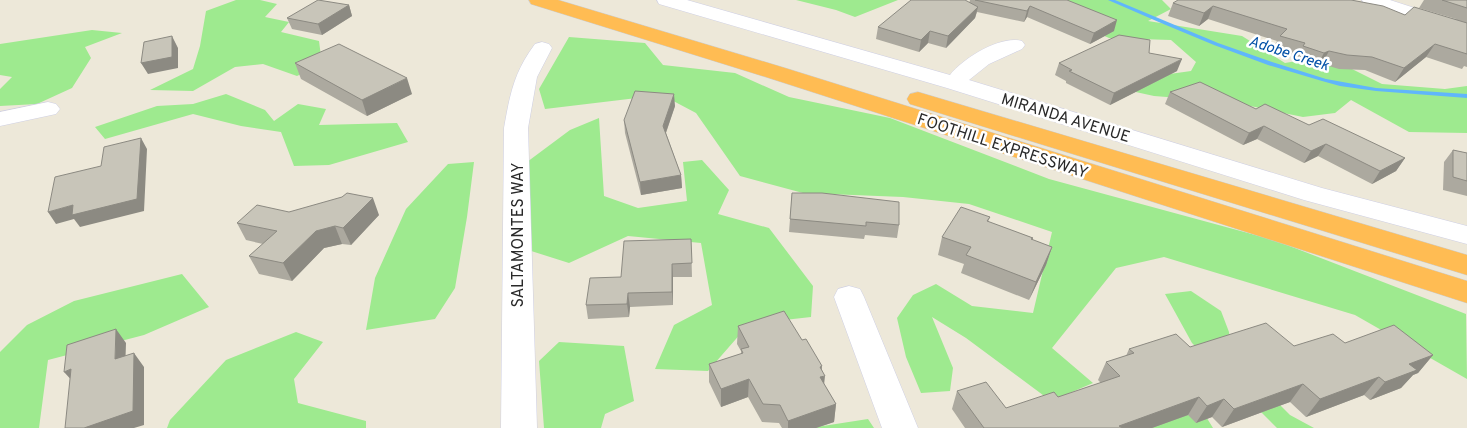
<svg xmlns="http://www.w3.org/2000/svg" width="1467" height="428" viewBox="0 0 1467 428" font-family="Overpass,sans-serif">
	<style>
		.green { fill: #9eea8f }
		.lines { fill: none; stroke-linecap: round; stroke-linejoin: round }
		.stream { fill: #60b6fb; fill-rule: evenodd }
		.street-casing { stroke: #cecfe4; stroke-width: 1 }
		.highway-casing { stroke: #ccc; stroke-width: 1 }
		.street { fill: #fff; fill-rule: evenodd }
		.highway { fill: #ffbc53; fill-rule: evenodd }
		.wall { fill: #aca99f }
		.shaded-wall { fill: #8c8a82 }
		.building { fill: #c8c5b9; stroke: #8c8a82 }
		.labels { text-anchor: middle; stroke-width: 5; stroke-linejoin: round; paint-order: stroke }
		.far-water-label { font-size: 15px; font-style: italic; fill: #004fa7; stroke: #fff }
		.street-label { font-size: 16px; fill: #292929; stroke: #fff }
	</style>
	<rect width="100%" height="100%" fill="#ede8d9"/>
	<path class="green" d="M236 0H260L277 4 265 17 289 22 281 32 319 41 322 64 297 76 263 64 235 67 193 91 150 90 193 69 200 46 206 11Z
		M796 0H898L855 17 836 10Z
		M1041 0H1162L1171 9 1148 21 1242 36 1285 63 1326 56 1382 84 1445 89 1467 86V133L1409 132 1351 100 1335 113 1303 117 1231 102 1154 96 1122 89 1127 80 1191 71 1196 62 1171 40 1109 38 1041 8Z
		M92 30 122 33 85 47 91 58 72 88 37 104 0 106V89L12 77 0 75V44Z
		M569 37 645 43 663 65 735 73 789 97 890 118 1049 179 1274 240 1466 314 1467 379 1355 315 1164 257 1116 268 1052 348 1093 383 1051 401 966 338 932 317 953 368 950 391 921 393 906 357 897 318 913 295 936 284 972 306 1033 313 1052 232 969 204 903 197 803 193 740 176 696 113 662 95 545 109 539 89Z
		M226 94 265 110 274 121 298 104 326 109 319 125 397 123 408 142 329 165 294 166 281 132 241 126 193 114 105 139 95 127 157 106 193 104Z
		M599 118 604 196 638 208 687 201 683 162 702 160 729 190 718 214 769 228 813 286 811 317 749 324 708 371 655 369 674 325 712 305 701 243 628 236 569 263 528 250 527 162 570 130Z
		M474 162 467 217 455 288 435 319 366 330 375 278 406 209 448 164Z
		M182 274 209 307 144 335 48 360 39 428H0V352L27 325 74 301Z
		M1191 291 1221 311 1229 332 1232 357 1290 415 1314 428H1277L1192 343 1165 294Z
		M296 332 323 342 294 379 298 403 366 421V428H167L170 420 226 360Z
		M559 342 624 346 634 401 605 414 601 428H544L539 361Z
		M1197 402 1213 428H1117Z
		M868 419 874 428H810Z"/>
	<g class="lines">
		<path class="stream" d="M1108 0H1115L1218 43 1272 62 1326 79 1376 88 1467 94V98L1376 91 1340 86 1322 81 1268 65 1214 45 1161 23Z"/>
		<defs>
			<path id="street" d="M657 0H687L950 75C963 58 1001 35 1022 41L1025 45 1022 49 989 64 969 80 1322 188 1467 226V244L1304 200 947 88 659 4Z
				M1362 0H1390L1467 25V37L1364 4Z
				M542 42 549 44 552 48 537 77 528 128 537 428H501L504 128C510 94 514 72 535 44Z
				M48 102 56 104 60 109 56 114 0 126V112Z
				M849 286 860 289 864 297 918 428H882L834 297 838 289Z"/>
			<path id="highway" d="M529 0H558L785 68 1467 281V303L769 78 531 4Z
				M918 92 1467 255V275L910 104 907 99 910 94Z"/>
		</defs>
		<use href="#street" class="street-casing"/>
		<use href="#highway" class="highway-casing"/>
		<use href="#street" class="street"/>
		<use href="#highway" class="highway"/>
	</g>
	<path class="wall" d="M970 0H1067L1114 31 1090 44 1027 17 1024 22 977 12 975 18 946 48 928 43 919 52 876 39 878 27 969 3Z
		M1424 0H1467V67L1464 66 1462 69 1426 57 1395 82 1365 70 1339 69 1322 64 1317 66 1296 59 1297 56 1273 49 1277 41 1208 19 1199 26 1168 16 1173 3 1405 15 1456 19 1419 8Z
		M349 5 352 16 322 35 292 29 287 18Z
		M1149 53 1177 71 1110 105 1066 83V81L1055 75 1059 63Z
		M295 63 412 94 367 116 301 79Z
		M1170 92 1256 109 1309 125 1405 158 1396 171 1372 184 1318 156 1304 163 1257 139 1243 145 1165 104Z
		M675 106 666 133 681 175 682 188 641 195 625 133 624 120Z
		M1453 150 1467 153V196L1443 190 1444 162Z
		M792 193 899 225 897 238 865 235 864 239 789 232Z
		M289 212 379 215 351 245 342 244 324 248 292 281 259 274 249 256 263 244 246 240 237 223Z
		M990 217 988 222 1033 238 1032 240 1052 247 1046 265 1029 300 961 273 964 264 938 255 942 237Z
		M691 239 692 277H673V305L630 307 629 317 588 319 586 305 621 277Z
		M738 326 822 370 824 384 836 404 834 422 816 428H782L779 423 762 422 748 397 721 407 709 382V364L741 354V351L737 344Z
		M1345 343 1433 355 1418 373 1413 375 1401 388 1370 400 1364 395 1306 417 1290 402 1222 427 1212 417 1196 423 1188 415 1152 428H965L952 409 957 391 1006 408 1058 397 1101 383 1098 380 1106 362 1126 356 1129 349 1294 346Z"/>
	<path class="shaded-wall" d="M349 5 352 16 322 35 318 24Z
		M1030 6 1027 17 1024 22 1027 11Z
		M1213 6 1208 19 1199 26 1204 13Z
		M978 7 975 18 946 48 948 36Z
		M1117 20 1114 31 1090 44 1094 33Z
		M930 31 928 43 919 52 921 40Z
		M172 36 178 48V68L148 74 141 63Z
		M1435 44 1426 57 1395 82 1404 68Z
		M1329 51 1322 64 1317 66 1324 53Z
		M1182 59 1177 71 1110 105 1114 93Z
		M407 78 412 94 367 116 362 100Z
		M674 94 675 106 664 138 663 126Z
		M1264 126 1257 139 1243 145 1249 133Z
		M141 138 147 149 144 211 80 227 74 219 56 224 48 212 73 205Z
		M1326 144 1318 156 1304 163 1311 151Z
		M1405 158 1396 171 1372 184 1380 171Z
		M681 175 682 188 641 195 640 182Z
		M373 198 379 215 351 245 343 228Z
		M335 226 342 244 324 248 292 281 283 263 316 231Z
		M1052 247 1046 265 1029 300 1036 282Z
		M672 264 673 277V305L672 292Z
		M628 293 630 307 629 317 627 304Z
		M116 329 126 343 125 373 115 359Z
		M134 353 144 367V425L134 428H84Z
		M1433 355 1418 373 1413 375 1401 388 1370 400 1385 382 1409 364Z
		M822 366 821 377 825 376 823 394 818 395 820 367Z
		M71 369 76 385 64 372Z
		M1379 377 1364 395 1306 417 1320 399Z
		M749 379 748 397 721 407V389Z
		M1303 384 1290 402 1222 427 1234 409Z
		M1199 397 1188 415 1152 428H1118L1119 426Z
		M1224 399 1212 417 1196 423 1207 406Z
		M836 404 834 422 816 428H788V421Z"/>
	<path class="building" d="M318 0 349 5 318 24 287 18Z
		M911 0H965L978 7 948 36 930 31 921 40 878 27Z
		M975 0H1067L1117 20 1094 33 1030 6 1027 11Z
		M1178 0H1351L1383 6 1405 15 1414 7 1467 23V54L1435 44 1404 68 1372 57 1347 55 1329 51 1324 53 1303 46 1305 43 1280 36 1287 29 1213 6 1204 13 1173 3Z
		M1442 0H1467V8Z
		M1119 35 1150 40 1149 53 1182 59 1114 93 1069 71 1072 70 1059 63Z
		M172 36V57L141 63 144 42Z
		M339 44 407 78 362 100 295 63Z
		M1200 82 1256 109 1265 104 1309 125 1323 119 1405 158 1380 171 1326 144 1311 151 1264 126 1249 133 1170 92Z
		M635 91 674 94 663 126 681 175 640 182 624 120Z
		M141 138 137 199 72 215 73 205 48 212 55 177 101 166 104 147Z
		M1453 150 1467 153V181L1453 177Z
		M347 193 373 198 343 228 335 226 316 231 283 263 249 256 277 231 237 223 257 205 289 212 342 197Z
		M792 193H822L899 202V225L866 222V226L790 219Z
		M961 207 990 217 987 221 1033 238 1031 239 1052 247 1036 282 966 255 971 247 942 237Z
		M691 239 692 263 672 264V292L628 293 627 304 586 305 590 278 621 277 624 241Z
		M784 311 802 340 806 339 822 366 820 367 825 376 820 377 836 404 788 421 780 405 763 404 749 379 721 389 709 364 743 353 741 349 749 347 738 326Z
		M1266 323 1294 346 1333 334 1345 343 1394 325 1433 355 1409 364 1417 370 1385 382 1379 377 1320 399 1303 384 1234 409 1224 399 1207 406 1199 397 1119 426 1122 428H984L957 391 986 382 1006 408 1054 392 1058 397 1120 376 1106 362 1134 353 1129 349 1176 334 1190 347Z
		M116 329 115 359 134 353 133 411 84 428H65L71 369 64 372 67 345Z"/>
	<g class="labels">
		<g class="far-water-label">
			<text transform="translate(1289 53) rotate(18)" y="5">Adobe Creek</text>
		</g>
		<g class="street-label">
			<text transform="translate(1066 117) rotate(17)" y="6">MIRANDA AVENUE</text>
			<text transform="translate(1003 145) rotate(18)" y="6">FOOTHILL EXPRESSWAY</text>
			<text transform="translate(517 235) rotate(-90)" y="6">SALTAMONTES WAY</text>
		</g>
	</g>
</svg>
